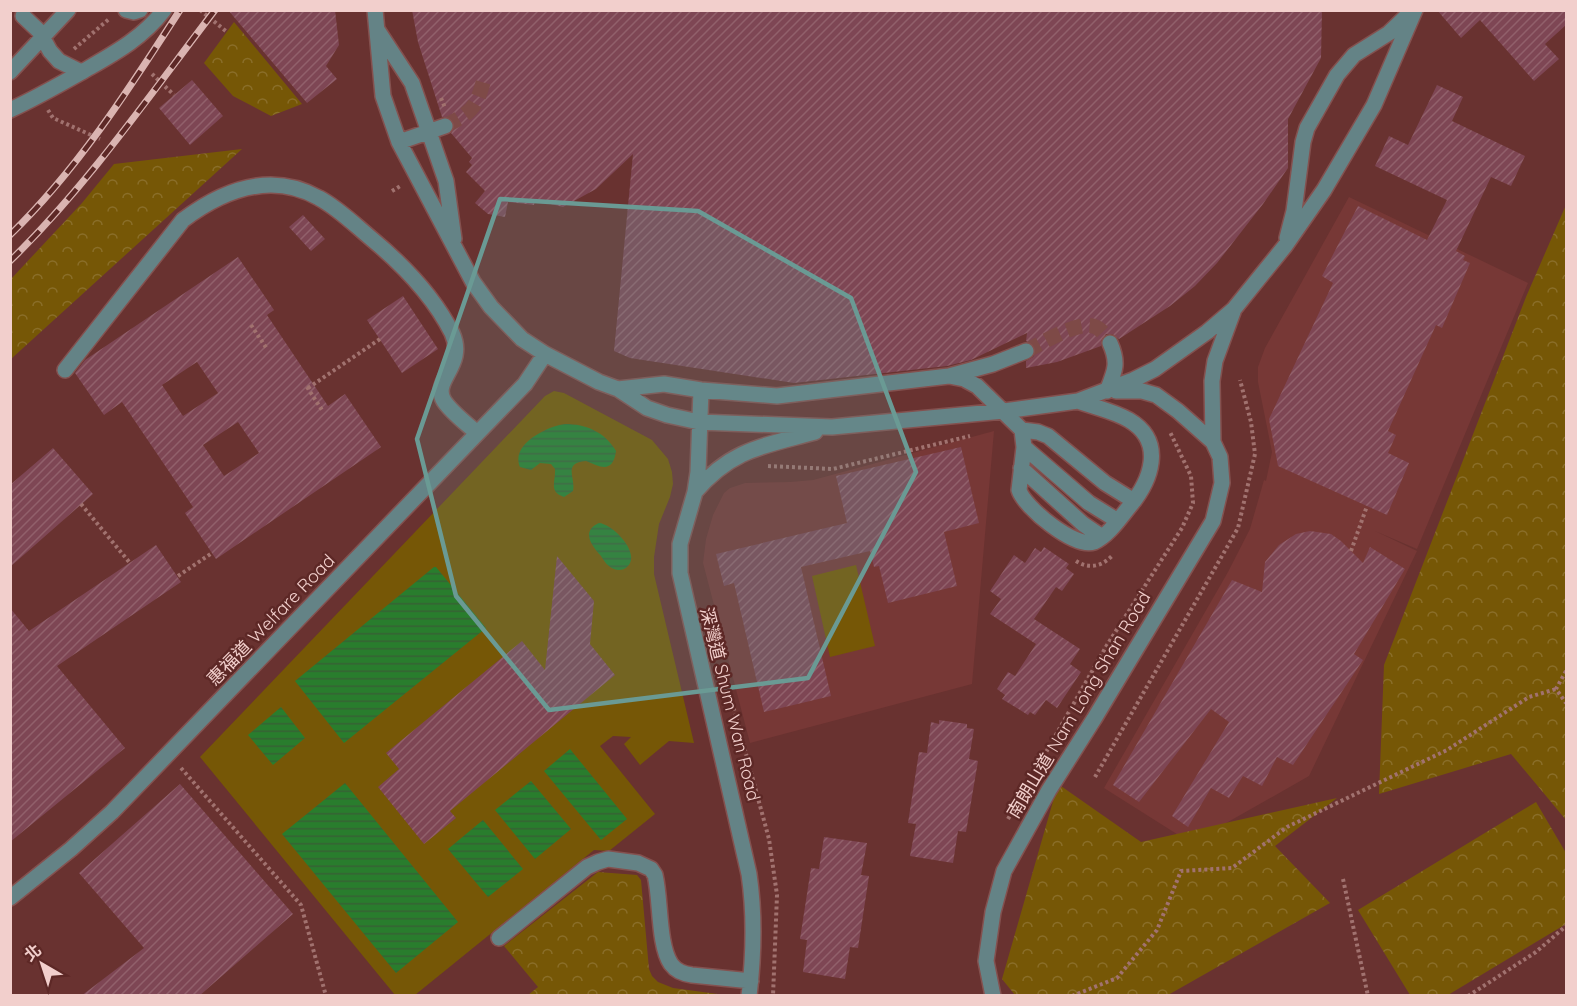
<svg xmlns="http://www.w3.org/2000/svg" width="1577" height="1006" viewBox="0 0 1577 1006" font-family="Quicksand,'Noto Sans TC',sans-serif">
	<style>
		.built { fill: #773836 }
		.grass { fill: #765706 }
		.forest { fill: url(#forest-crowns) }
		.water { fill: url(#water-rules) }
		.building { fill: url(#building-hatch); fill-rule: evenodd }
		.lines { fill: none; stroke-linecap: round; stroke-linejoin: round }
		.minor-tunnel { stroke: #7e4a47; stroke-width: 15; stroke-dasharray: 15 8; stroke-linecap: butt }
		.minor-casing { stroke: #84514f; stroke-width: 18 }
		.path { stroke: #a1726f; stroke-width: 4; stroke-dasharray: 3 3; stroke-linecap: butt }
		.minor { stroke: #648386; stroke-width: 15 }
		.rail-casing { stroke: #dab4b1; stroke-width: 7 }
		.rail { stroke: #5d2826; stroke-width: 4.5; stroke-dasharray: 14; stroke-linecap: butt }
		.marked { fill: #6a9a94; fill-opacity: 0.2; stroke: #6a9a94; stroke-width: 4.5; stroke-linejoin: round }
		.labels { text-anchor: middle; stroke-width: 5; stroke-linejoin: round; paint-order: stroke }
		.street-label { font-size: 18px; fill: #f2cfcc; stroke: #5d2826 }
	</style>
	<defs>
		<pattern id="forest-crowns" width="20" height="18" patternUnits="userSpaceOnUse" patternTransform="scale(1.5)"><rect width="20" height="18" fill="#765706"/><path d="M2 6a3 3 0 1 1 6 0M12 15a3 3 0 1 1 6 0" fill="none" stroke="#8a6e29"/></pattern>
		<pattern id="water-rules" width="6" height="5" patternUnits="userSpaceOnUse" patternTransform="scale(1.5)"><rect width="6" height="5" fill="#297d2d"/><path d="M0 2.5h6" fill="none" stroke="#376134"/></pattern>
		<pattern id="building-hatch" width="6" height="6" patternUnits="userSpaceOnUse" patternTransform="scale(1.5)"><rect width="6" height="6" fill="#7e4654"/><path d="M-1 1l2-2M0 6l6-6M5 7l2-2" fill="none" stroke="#91606b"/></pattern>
	</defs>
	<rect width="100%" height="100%" fill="#693230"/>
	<path class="built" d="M1349 197 1528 283 1417 549 1375 531 1417 551 1309 776 1191 843 1104 788 1228 572 1250 529 1264 480 1266 481 1272 452 1258 382V367L1265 348Z
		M994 431 972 684 750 743 703 563 706 539 713 515 724 493 730 488 745 483 790 482 813 480Z"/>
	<path class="grass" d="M554 391 564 393 652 440 668 459 672 472 673 484 670 497 659 524 654 557V574L694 743 669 741 640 765 624 744 631 737 613 736 600 746 655 814 609 851 594 850 415 995H395L200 757 545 396Z
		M856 565 875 646 830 657 812 576Z"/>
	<path class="forest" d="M234 22 302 104 271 116 233 96 204 63Z
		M242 149 11 359V279L82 203 114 164Z
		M1566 205V820L1511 754 1379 794 1384 665 1526 297Z
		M1058 784 1141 842 1337 798 1275 846 1330 903 1168 995H1015L1002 979Z
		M1536 802 1566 853V924L1448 995H1410L1358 910Z
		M598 872 637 875 641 880 649 969 652 976 658 982 673 988 725 995H528L538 987 504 946Z"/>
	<path class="water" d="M565 424C586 424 605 432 616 451 613 474 600 467 586 461 562 463 576 478 573 491L564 497C548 492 556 481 555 469L551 464 540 463 531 470 520 467C510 444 548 426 565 424Z
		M599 523C613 524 642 554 627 567 624 570 618 571 614 569 608 567 604 561 601 556 591 545 581 531 599 523Z
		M434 567H436L486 628 344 743 295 681Z
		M281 707 305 738 273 765 248 735Z
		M570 749 627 819 601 840 544 771Z
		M531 781 571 829 535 859 495 810Z
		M345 783 458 922 396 973 282 834Z
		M483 820 523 869 488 897 448 849Z"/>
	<path class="building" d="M228 10H335L339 45 326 66 337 79 307 103Z
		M412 10H1322L1321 58 1288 119V168L1263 204 1217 263 1195 286 1170 306 1119 339 1112 334H1106L1101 341V346L1057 362 1026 368V361L1033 357 1036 352 1032 344 1026 341 1027 333 971 360 947 366 794 383 630 358 614 351 633 154 596 189 563 207 535 200 534 205 508 202 505 217 488 214 475 203 485 191 466 172 472 165 469 162 472 158 451 133 455 127 452 119 442 117 418 42Z
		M1437 10H1566V25L1545 44 1559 59 1534 81 1480 20 1461 38Z
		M192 80 223 116 190 145 159 108Z
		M1437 85 1463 97 1452 121 1525 156 1511 186 1491 177 1456 251 1465 256 1463 260 1470 263 1442 328 1436 325 1388 431 1396 435 1388 453 1409 463 1387 515 1278 466 1269 419 1333 283 1322 276 1358 206 1427 240 1447 200 1375 166 1389 136 1408 145Z
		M303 215 325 239 311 251 289 227Z
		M238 257 274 310 267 315 328 406 345 394 381 447 216 559 185 513 193 507 122 402 104 415 75 373 85 360ZM197 362 218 393 183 416 162 385ZM238 422 259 453 224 476 203 445Z
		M403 296 438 349 402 373 367 320Z
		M961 447 979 523 944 532 957 586 888 603 879 566 874 567 870 551 801 567 831 696 764 712 734 583 724 586 716 554 847 523 836 476Z
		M53 448 93 494 10 567V485Z
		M1310 531 1331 534 1341 541 1363 563 1370 547 1405 569 1354 654 1363 660 1293 765 1277 757 1262 786 1243 776 1229 798 1211 788 1188 827 1172 816 1229 722 1211 709 1139 802 1113 785 1232 580 1262 592 1265 562 1279 545 1296 534Z
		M156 545 181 582 57 666 125 748 10 842V608L29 631Z
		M1044 547 1069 564 1066 568 1074 574 1062 591 1056 587 1034 619 1080 649 1070 664 1081 672 1057 708 1046 700 1035 715 1030 712 1028 715 1002 699 1005 695 997 689 1008 672 1015 676 1036 644 990 614 1001 599 990 591 1014 555 1025 563 1035 548 1041 552Z
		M557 556 594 601 590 644 615 675 450 811 456 818 424 844 378 787 399 769 386 753 522 641 545 670Z
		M939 720 967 724V728L974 729 969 759 978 761 966 832 958 831 953 863 910 856 916 824 908 823 919 752 927 753 931 722 939 724Z
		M180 784 293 914 199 996H81L144 948 79 873Z
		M824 837 867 843 861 875 869 876 858 948 850 947 845 979 803 972 807 940 800 939 811 868 819 869Z"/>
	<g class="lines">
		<path class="minor-tunnel" d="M445 126C474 111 476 108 485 76
			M1026 351C1043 343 1075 322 1093 326 1101 328 1106 336 1110 343"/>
		<defs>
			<path id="minor" d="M126 10 134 12 140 10
				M375 10 383 96 399 142 473 282 491 307 522 339 545 354 599 382 618 389 647 408 667 415 699 422 832 427 1004 411 1078 401 1133 380 1155 369 1207 332 1234 309 1285 246 1324 190 1374 105 1415 10
				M23 16 39 31 50 51 59 61 81 72
				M378 31 412 83 446 181 454 239
				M10 72 68 10
				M10 110C34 99 57 86 80 73 111 55 141 40 164 10
				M399 142 445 126
				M1287 238 1294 211 1303 142 1307 128 1337 75 1354 55 1389 33 1413 10
				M65 370 183 220C223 190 271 171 319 198 338 208 355 225 373 240 403 265 434 297 452 333 467 366 431 380 444 401 452 413 467 424 477 433
				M949 376 964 379 977 386 1022 430 1024 447 1019 490C1024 507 1075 549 1094 542 1108 536 1120 518 1129 507 1151 481 1166 442 1129 420 1114 411 1094 407 1078 401
				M618 389 664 384 701 390 777 396 949 376 993 364 1026 351
				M701 390 698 472 695 492 680 544V573L749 874C755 915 754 954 749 996
				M1107 391C1115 371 1119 363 1110 343
				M1022 430 1038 432 1048 436 1105 483 1134 501
				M1213 442 1212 381 1215 361 1233 312
				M1024 447 1089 503 1118 521
				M1021 468 1083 524 1102 537
				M695 492C731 449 764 446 815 432
				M10 898 71 849 112 812 525 384 545 354
				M499 938 587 867 598 862 608 859 638 863 651 869 655 875C661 899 658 945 671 964 676 971 684 974 692 975L751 981
				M993 996 986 961 993 912 1004 871 1049 790 1094 719 1213 521 1222 483 1220 457 1213 442 1178 411 1156 395 1142 391H1116"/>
		</defs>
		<use href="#minor" class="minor-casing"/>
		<path class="path" d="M200 10 227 32
			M74 49 109 19
			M152 74 174 95
			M441 98 445 108
			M48 110 53 118 100 139
			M392 191 402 185
			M251 325 267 349
			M307 387 322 410
			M308 388 380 339
			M768 466 833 469 970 436
			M81 504 130 563
			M1351 551 1367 506
			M1076 561C1088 569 1101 567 1112 556
			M178 576 212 553
			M1566 671 1556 689 1566 703
			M732 702 769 839 777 895 773 996
			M181 768 301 905 326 996
			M1095 777 1238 528 1255 454 1251 422 1240 380
			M1008 819 1107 645 1182 528 1193 503 1191 476 1170 432
			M1343 879 1368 996
			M1072 996 1117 978 1157 930 1181 871 1232 868 1287 827 1447 750 1529 697 1556 689
			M1468 996 1536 952 1566 926"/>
		<use href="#minor" class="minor"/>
		<defs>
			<path id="rail" d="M10 235C78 169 129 89 180 10
				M10 261C88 185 149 96 215 10"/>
		</defs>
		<use href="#rail" class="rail-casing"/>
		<use href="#rail" class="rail"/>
	</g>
	<path class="marked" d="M500 199 698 211 851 298 916 472 808 678 549 710 456 596 417 439Z"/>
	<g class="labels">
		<g class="street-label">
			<text transform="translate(271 620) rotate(-46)" y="6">惠福道 Welfare Road</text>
			<text transform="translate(730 704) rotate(76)" y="6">深灣道 Shum Wan Road</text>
			<text transform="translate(1079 705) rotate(-59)" y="6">南朗山道 Nam Long Shan Road</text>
		</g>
	</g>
	<rect width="1577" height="1006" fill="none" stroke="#f2cfcc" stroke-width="24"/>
	<g transform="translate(42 964) rotate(321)" stroke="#5d2826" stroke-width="4.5" paint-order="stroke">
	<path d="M0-4.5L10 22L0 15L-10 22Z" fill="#f2cfcc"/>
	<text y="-9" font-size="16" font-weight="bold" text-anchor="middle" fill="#f2cfcc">北</text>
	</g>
</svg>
